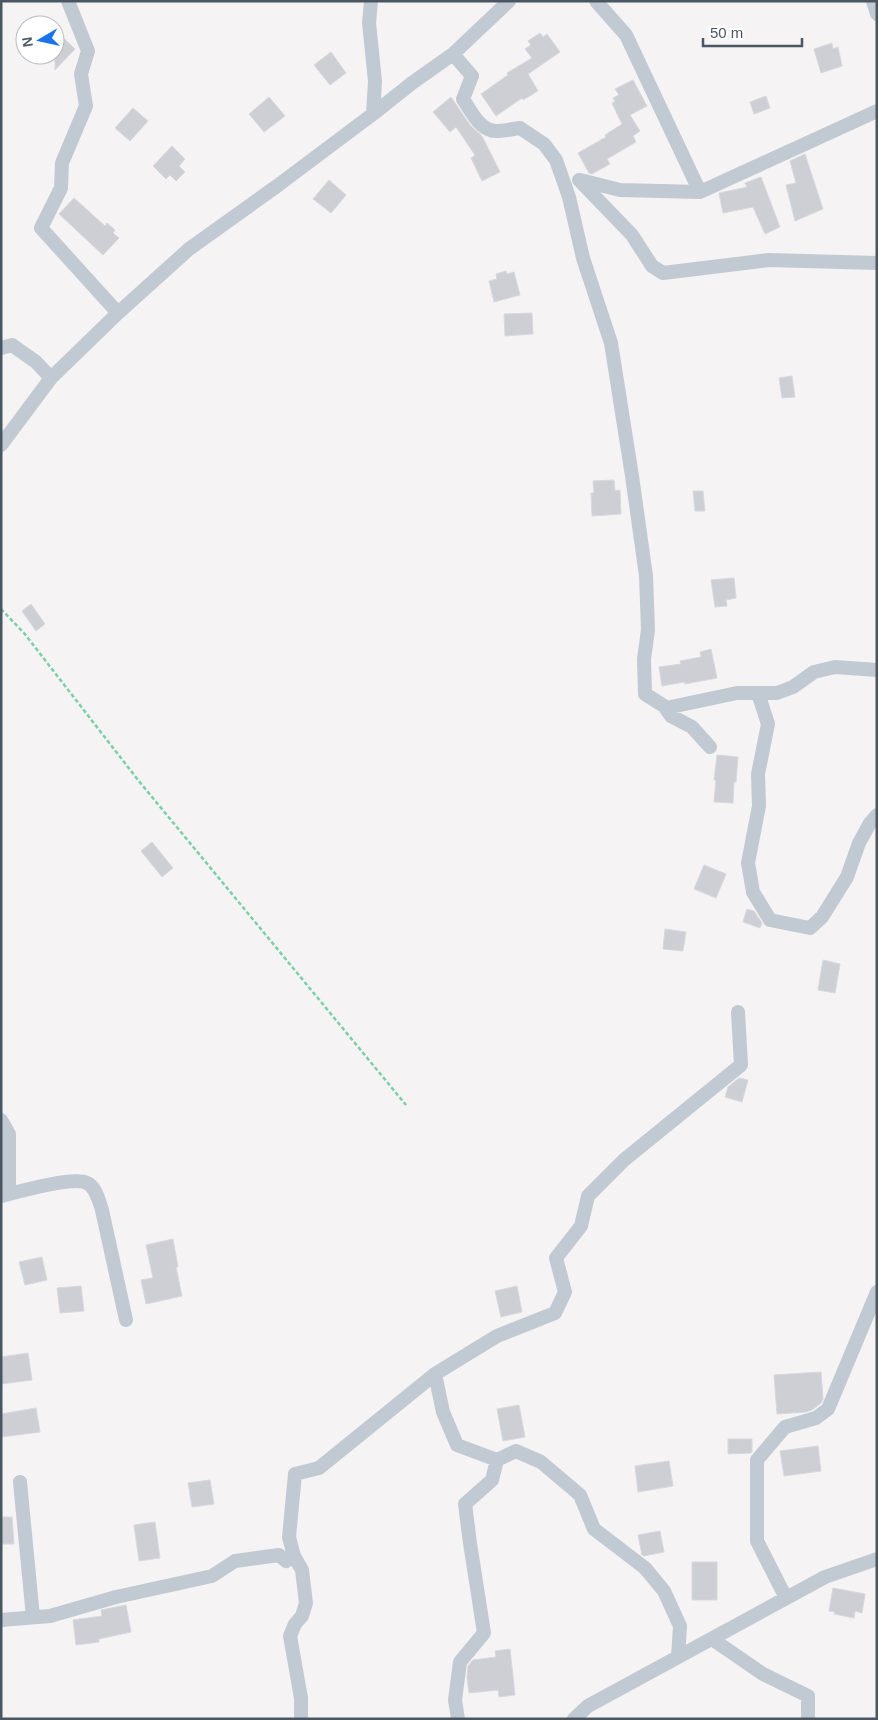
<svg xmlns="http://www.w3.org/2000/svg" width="878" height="1720" viewBox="0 0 878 1720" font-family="Helvetica,sans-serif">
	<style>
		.building { fill: #cdcfd5; stroke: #d7d9de }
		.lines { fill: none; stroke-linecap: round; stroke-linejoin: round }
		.path { stroke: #7ad0a6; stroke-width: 2.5; stroke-dasharray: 4 2.5; stroke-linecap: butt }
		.street { stroke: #c1cad2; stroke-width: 14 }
	</style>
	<rect width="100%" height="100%" fill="#f5f3f3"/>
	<path class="building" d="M55 30 75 49 55 70Z
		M540 33 543 37 547 34 560 52 528 74 538 91 523 100 522 98 496 116 481 94 508 75 507 73 532 58 525 49 531 45 528 41Z
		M832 43 833 49 838 47 842 66 821 73 814 49Z
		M331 52 346 73 330 85 314 65Z
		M633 80 647 106 630 115 640 131 633 136 636 142 607 159 610 164 592 174 589 173 578 153 606 137 605 135 622 124 612 103 615 102 613 98 619 95 615 89Z
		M766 96 770 108 754 114 750 102Z
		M269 97 285 116 264 132 249 114Z
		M451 97 470 125 482 136 500 172 482 181 471 158 475 155 456 127 450 132 433 112Z
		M133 108 148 121 130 141 115 128Z
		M172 146 185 159 179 166 185 172 176 181 170 175 166 179 153 166Z
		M805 154 823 209 795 221 786 185 796 183 790 161Z
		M761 177 780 227 765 234 753 207 723 213 719 193 747 187 745 183Z
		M329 180 346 195 331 213 313 199Z
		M74 198 105 226 107 223 115 230 113 233 119 238 103 255 59 214Z
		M506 271 507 274 514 272 520 295 494 302 489 281 497 279 496 274Z
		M532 313 533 334 505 336 504 314Z
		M792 376 795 397 782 398 779 378Z
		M614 480 615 491 620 490 621 514 592 516 591 493H594L593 481Z
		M693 491H703L705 511H695Z
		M734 578 736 598 726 600 727 606 715 607 711 580Z
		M31 604 45 624 36 631 22 611Z
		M711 649 717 678 685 684 684 682 662 686 659 667 681 664 680 661 701 657 700 652Z
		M717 755 738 757 736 782H734L733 803 714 802 716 780H714Z
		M152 842 173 868 162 877 141 851Z
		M704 865 726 874 716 898 694 889Z
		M747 909 754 911 762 923 760 928 743 922Z
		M665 929 686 932 683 951 663 949Z
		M823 960 840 964 835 993 818 990Z
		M739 1078 748 1080 742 1102 725 1097 728 1087Z
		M173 1239 178 1267H176L182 1296 146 1304 141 1280 153 1278 146 1245Z
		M42 1257 47 1280 25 1285 19 1262Z
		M81 1286 84 1311 60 1313 57 1288Z
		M517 1286 522 1312 501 1317 495 1291Z
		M28 1353 32 1380 1 1384V1357Z
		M821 1372 823 1399 821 1403 812 1410 806 1412 777 1414 774 1375Z
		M519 1405 525 1437 503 1441 497 1409Z
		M36 1408 40 1432 1 1437V1414Z
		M728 1439H752V1452L751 1453 728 1454Z
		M818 1446 821 1471 784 1476 780 1451Z
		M669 1461 673 1486 638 1492 635 1466Z
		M210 1480 214 1504 192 1507 188 1483Z
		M1 1517H12L14 1544H1Z
		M155 1522 160 1558 139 1561 134 1525Z
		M660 1531 664 1552 644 1556 642 1555 638 1535Z
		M692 1562H717V1600H692Z
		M833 1588 865 1594 862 1613 855 1611 854 1618 834 1614 835 1612 829 1611Z
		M126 1605 131 1632 99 1639V1642L76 1645 73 1620 102 1616 101 1610Z
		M510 1649 515 1695 499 1697 498 1690 469 1693 467 1677 468 1666 473 1660 496 1657 495 1651Z"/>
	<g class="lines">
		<path class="path" d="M1 609 24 633 138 780 406 1105"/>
		<path class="street" d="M68 1 88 51 81 74 86 106 62 163 61 188 41 228 118 313
			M371 1 369 23 375 81 373 114
			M596 1 626 35 700 192 877 111
			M873 1 877 14
			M453 54 472 76 463 99C471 111 480 131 496 131 504 131 512 129 520 128L544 144 556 160 569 197 583 258 611 343 632 476 646 576 648 630 644 659 645 694 664 706 671 716 692 727 710 747
			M579 180 632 235 652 266 663 273 769 260 877 263
			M580 180 620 190 700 192
			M1 348 12 345 36 362 51 378
			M1 445 51 378 118 313 189 249 277 186 373 114 412 83 453 54 509 1
			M758 693 768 724 758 774 759 806 748 863 753 892 770 920 810 928 822 917 847 877 859 843 870 823 877 815
			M666 708 737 693H777L793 687 814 672 835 667 877 670
			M1 1120 9 1134V1194
			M1 1196C17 1192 74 1176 87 1183 96 1187 99 1201 102 1210L126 1320
			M435 1374 443 1412 457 1445 497 1460
			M20 1482 33 1617
			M294 1556 289 1537 295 1474 319 1468 435 1374 497 1336 555 1313 565 1292 556 1258 581 1226 588 1196 624 1160 741 1065 738 1012
			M786 1598 757 1541V1460L785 1427 816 1418 828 1409 877 1292
			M1 1620 50 1616 116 1597 212 1576 235 1561 279 1555 286 1561 294 1556 302 1570 306 1603 302 1616 295 1624 290 1636 301 1698V1719
			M712 1639 763 1674 808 1696V1719
			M458 1719 455 1700 460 1662 484 1633 470 1543 465 1504 492 1480 497 1460 516 1451 541 1462 580 1495 594 1529 645 1568 664 1591 680 1626 678 1657
			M574 1719 588 1706 825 1577 877 1559"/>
	</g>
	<rect width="878" height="1720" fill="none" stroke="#4a5661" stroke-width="5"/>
	<g transform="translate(40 40) rotate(261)"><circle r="24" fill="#ffffff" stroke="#b7bbc0"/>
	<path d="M0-4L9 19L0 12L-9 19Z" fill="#1a73e8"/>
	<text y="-8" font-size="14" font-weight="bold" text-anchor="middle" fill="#4a5661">N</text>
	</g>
	<path d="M703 38v8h99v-8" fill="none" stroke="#4a5661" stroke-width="2.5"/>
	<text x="710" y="38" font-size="15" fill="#4a5661" stroke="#ffffff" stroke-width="4" paint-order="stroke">50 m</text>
</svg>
